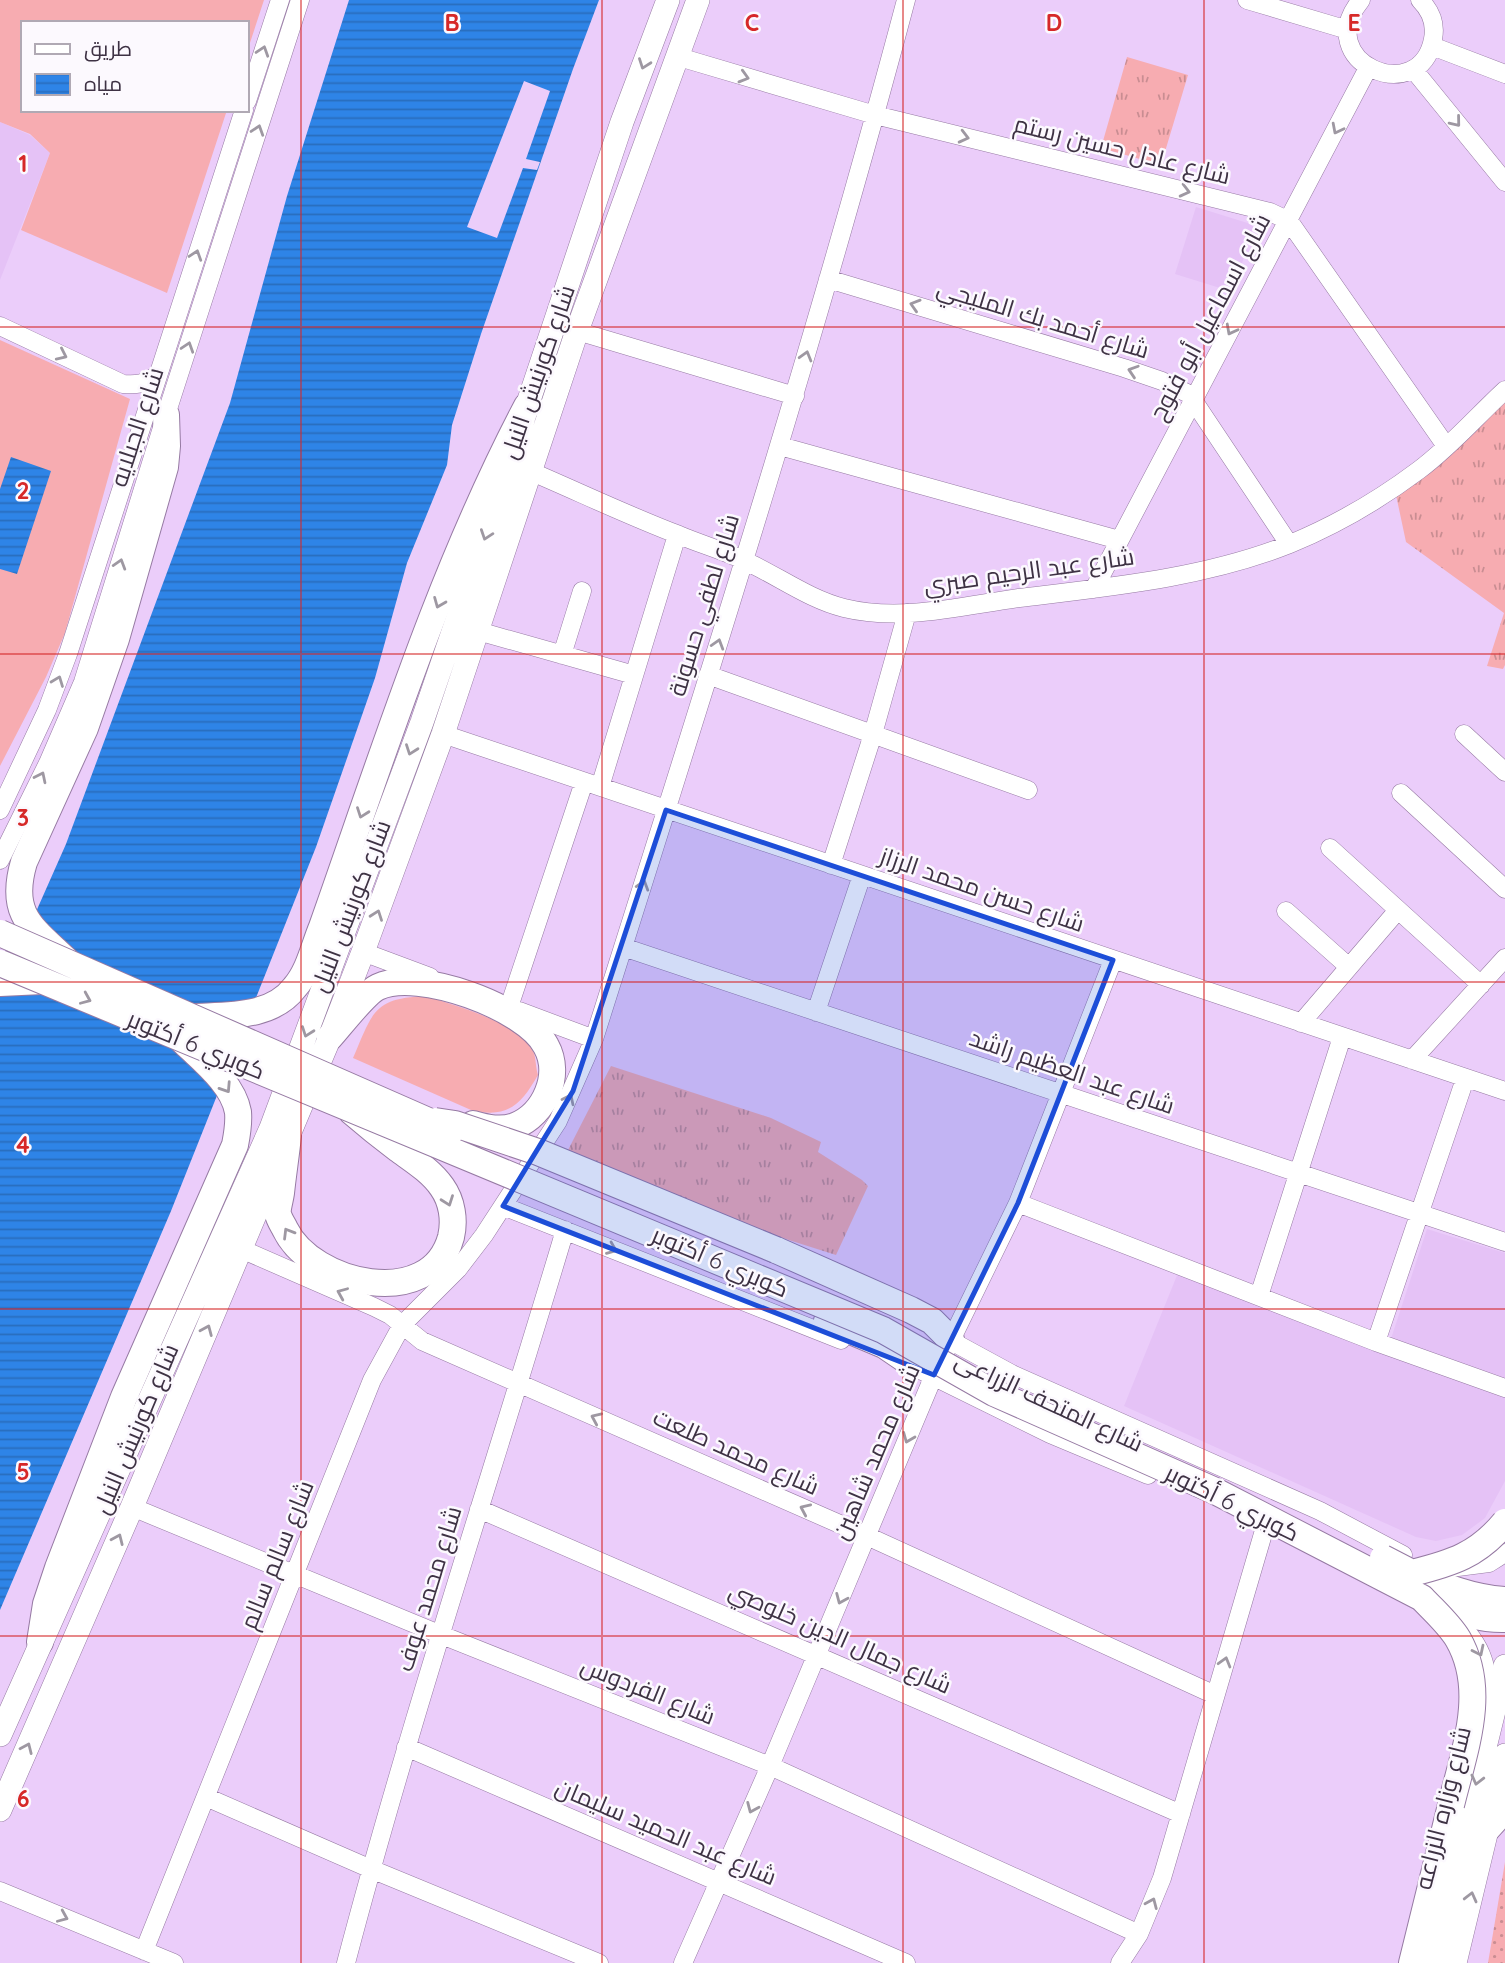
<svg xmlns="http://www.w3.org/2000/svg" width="1505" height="1963" viewBox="0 0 1505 1963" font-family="Quicksand,Cairo,sans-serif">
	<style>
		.built { fill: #e5c2f6 }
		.grass { fill: url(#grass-tufts) }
		.park { fill: url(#park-dots) }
		.garden { fill: #f7acb1 }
		.water { fill: url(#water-rules) }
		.pier { fill: #ebcdfa }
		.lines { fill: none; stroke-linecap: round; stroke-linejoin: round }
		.minor-casing { stroke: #967aa3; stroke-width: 19 }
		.major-casing { stroke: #967aa3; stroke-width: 24 }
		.highway-casing { stroke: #967aa3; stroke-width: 28 }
		.minor { stroke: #fff; stroke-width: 18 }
		.major { stroke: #fff; stroke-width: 23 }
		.highway { stroke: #fff; stroke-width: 26 }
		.highway-bridge-casing { stroke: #967aa3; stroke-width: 28; stroke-linecap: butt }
		.highway-bridge { stroke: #fff; stroke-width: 26 }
		.oneway { stroke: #9e98a2 }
		.marked { fill: #1d4ed8; fill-opacity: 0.2; stroke: #1d4ed8; stroke-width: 5; stroke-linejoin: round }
		.grid { fill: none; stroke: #d62828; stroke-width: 2; stroke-opacity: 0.55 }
		.labels { text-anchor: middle; stroke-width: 5; stroke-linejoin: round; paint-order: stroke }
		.street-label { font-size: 24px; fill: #3e3244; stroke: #fcf9fe }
		.grid-label { font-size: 23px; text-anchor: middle; font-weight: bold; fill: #d62828; stroke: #fcf9fe; stroke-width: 5; stroke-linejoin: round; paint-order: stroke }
	</style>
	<defs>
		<pattern id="grass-tufts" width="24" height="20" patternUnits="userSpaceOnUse" patternTransform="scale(1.75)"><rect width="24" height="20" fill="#f7acb1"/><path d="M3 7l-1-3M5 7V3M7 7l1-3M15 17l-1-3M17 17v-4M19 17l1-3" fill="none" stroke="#c98d92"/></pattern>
		<pattern id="park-dots" width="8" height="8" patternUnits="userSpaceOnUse" patternTransform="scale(1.75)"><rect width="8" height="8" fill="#f7acb1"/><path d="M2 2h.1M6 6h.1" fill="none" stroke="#c98d92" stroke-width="1.8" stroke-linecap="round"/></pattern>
		<pattern id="water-rules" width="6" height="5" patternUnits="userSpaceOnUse" patternTransform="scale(1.75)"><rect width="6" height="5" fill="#2e84e7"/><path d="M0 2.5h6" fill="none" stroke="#296dbd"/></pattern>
	</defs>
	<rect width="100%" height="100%" fill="#ebcdfa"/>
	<path class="built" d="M0 122 30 135 50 153 0 280Z
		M1196 207 1254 225 1233 292 1175 274Z
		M1427 1229 1505 1253V1481L1485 1518 1462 1535 1436 1541 1416 1537 1124 1406 1178 1273 1386 1354Z"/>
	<path class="grass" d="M1127 57 1188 75 1161 165 1101 148Z
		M1505 391V665L1503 669 1487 666 1504 613 1406 542 1396 495Z
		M611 1066 771 1118 821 1142 818 1152 862 1180 868 1186 836 1255 748 1227 566 1154Z"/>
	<path class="park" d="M1505 1862V1963H1488Z"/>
	<path class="garden" d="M0 0H264L247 52V23H23V110H227L167 293 21 230 50 153 30 134 0 122Z
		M0 340 130 399 65 633 46 677 0 766Z
		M427 996C457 1007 520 1022 534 1053 536 1060 536 1069 538 1075 521 1105 507 1119 471 1110L353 1058C373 1012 373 998 427 996Z"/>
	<path class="water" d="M349 0H599L573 69 481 334 452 425 447 465 407 563 375 678 316 847 171 1211 0 1610V993L66 844 230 403 287 196Z
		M11 457 51 471 17 574 0 569V489Z"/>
	<path class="pier" d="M524 81 550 91 526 159 540 162 537 170 523 168 497 238 467 227Z"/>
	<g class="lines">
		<defs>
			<path id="minor" d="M1247 0 1348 30
				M1361 0C1310 62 1420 109 1433 39 1436 24 1431 11 1420 0
				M1432 46 1505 74
				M679 57 875 115 1270 212 1289 221 1446 446
				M1413 69 1505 182
				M247 101 280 0
				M828 279 1124 368 1162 381 1189 394 1289 544
				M0 326 123 384C137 385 145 384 156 376
				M577 331 795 396
				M780 446 1119 540
				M532 472C581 493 629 516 679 535 700 544 722 550 743 560 777 575 808 599 844 608 901 622 962 606 1019 598 1109 587 1205 578 1290 544 1336 525 1379 500 1419 470 1450 447 1477 416 1505 390
				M1094 589 1368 68
				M478 631 634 675
				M562 655 582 591
				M708 675 1028 790
				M443 734 1505 1091
				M1464 734 1505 772
				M600 787 677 535
				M1401 793 1505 889
				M0 810 47 710 68 654 244 110
				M1330 848 1481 985
				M0 860 48 763 83 682 166 415 300 0
				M831 865 873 734 907 613
				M1286 911 1349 967
				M623 947 1505 1242
				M363 952 430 977
				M509 1007 584 782
				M519 1011 594 1039
				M816 1012 862 875
				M1301 1023 1398 910
				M1412 1060 1505 958
				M1018 1203 1376 1342 1505 1388
				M503 1206 841 1340
				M241 1249 374 1307 390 1315 422 1341 867 1536 1215 1695
				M1259 1296 1342 1037
				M942 1336 1012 1374 1320 1511 1403 1555
				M1376 1342 1465 1079
				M904 1362 1050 1434 1148 1475
				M132 1507 439 1634 770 1766 1139 1934
				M479 1509 1181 1814
				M1450 1568 1489 1563 1505 1553
				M1455 1620C1485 1646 1488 1670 1489 1707
				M406 1747 906 1963
				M206 1797 371 1869 599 1963
				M0 1891 174 1963
				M144 1951 372 1380 402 1325 458 1269 484 1235 558 1121 594 1039C703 694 813 350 906 0
				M346 1963C411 1716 492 1475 565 1230
				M683 1963 770 1766 934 1375 1018 1203 1113 960
				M1120 1963 1139 1934 1162 1878 1265 1527"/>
			<path id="major" d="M0 1735 271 1128 422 722 511 463 527 406 622 122 668 0
				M0 1810 132 1507 330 1037 363 952 443 734 577 331 698 0
				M1432 1963 1505 1666
				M1455 1963 1505 1755"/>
			<path id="highway" d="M69 963C33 928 8 916 24 862L85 728 116 639 165 467 167 446 166 415
				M0 983 42 981
				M193 1017C228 1015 272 1018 295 987 309 971 314 946 322 927 384 752 440 571 527 406
				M330 1037C341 1025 365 993 378 987 417 968 526 1007 546 1046 562 1075 545 1114 515 1126 501 1131 487 1128 473 1124
				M288 1136C286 1155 283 1174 281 1193 280 1200 277 1209 278 1214 279 1219 283 1225 285 1229 312 1285 431 1312 451 1237 455 1220 452 1201 442 1187 431 1171 413 1160 398 1149 382 1137 367 1125 352 1112
				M776 1250 911 1310 932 1321 951 1340
				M827 1321 884 1345 912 1364
				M1412 1573C1443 1586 1471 1598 1505 1600
				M1423 1599C1450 1608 1476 1620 1505 1619
				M40 1642 46 1604 58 1568 124 1397 235 1145C237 1135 239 1123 238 1112 233 1083 201 1059 181 1039
				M1487 1829 1505 1809
				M1412 1963 1451 1805"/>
		</defs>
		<use href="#minor" class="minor-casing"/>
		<use href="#major" class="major-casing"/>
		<use href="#highway" class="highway-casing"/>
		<use href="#minor" class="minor"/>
		<use href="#major" class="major"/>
		<use href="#highway" class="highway"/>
		<defs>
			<path id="highway-bridge" d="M0 933 451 1131
				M0 963 883 1330 994 1393 1213 1490 1422 1598C1434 1611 1449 1624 1458 1639 1488 1691 1464 1751 1451 1805
				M435 1121 455 1124 538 1152 776 1250
				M1383 1558 1412 1573C1452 1563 1478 1555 1505 1522"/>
		</defs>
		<use href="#highway-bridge" class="highway-bridge-casing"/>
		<use href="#highway-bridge" class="highway-bridge"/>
	</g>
	<defs><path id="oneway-chevron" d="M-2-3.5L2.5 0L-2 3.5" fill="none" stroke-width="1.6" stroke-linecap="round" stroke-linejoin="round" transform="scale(1.75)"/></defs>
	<g class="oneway">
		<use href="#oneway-chevron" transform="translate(263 51) rotate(-72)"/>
		<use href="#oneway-chevron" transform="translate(644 64) rotate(110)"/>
		<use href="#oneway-chevron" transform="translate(744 77) rotate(16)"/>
		<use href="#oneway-chevron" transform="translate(1456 122) rotate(51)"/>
		<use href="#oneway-chevron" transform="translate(1337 129) rotate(117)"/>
		<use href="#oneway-chevron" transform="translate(258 130) rotate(-72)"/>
		<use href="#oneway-chevron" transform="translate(964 137) rotate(14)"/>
		<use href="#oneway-chevron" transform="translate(1185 191) rotate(14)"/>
		<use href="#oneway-chevron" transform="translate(196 255) rotate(-72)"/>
		<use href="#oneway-chevron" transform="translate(915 305) rotate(-163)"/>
		<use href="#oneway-chevron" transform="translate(1231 330) rotate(118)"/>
		<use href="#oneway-chevron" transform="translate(188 347) rotate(-72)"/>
		<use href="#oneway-chevron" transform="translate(62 355) rotate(25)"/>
		<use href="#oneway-chevron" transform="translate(806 356) rotate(-74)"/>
		<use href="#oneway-chevron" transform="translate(1133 371) rotate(-162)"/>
		<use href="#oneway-chevron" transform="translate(486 535) rotate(109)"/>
		<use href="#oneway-chevron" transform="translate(120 564) rotate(-73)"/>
		<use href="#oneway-chevron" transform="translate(439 603) rotate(112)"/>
		<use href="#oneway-chevron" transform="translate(718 644) rotate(-73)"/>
		<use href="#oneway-chevron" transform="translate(58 681) rotate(-69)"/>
		<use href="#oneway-chevron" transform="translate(411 750) rotate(110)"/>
		<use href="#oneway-chevron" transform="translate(41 777) rotate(-64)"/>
		<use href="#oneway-chevron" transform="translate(362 813) rotate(110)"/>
		<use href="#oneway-chevron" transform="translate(643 885) rotate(-73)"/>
		<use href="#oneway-chevron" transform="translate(377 915) rotate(-70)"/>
		<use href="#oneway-chevron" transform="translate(86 999) rotate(23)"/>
		<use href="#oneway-chevron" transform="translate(307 1032) rotate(110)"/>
		<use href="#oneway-chevron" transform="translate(226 1088) rotate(57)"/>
		<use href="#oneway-chevron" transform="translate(569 1099) rotate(-64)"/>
		<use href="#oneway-chevron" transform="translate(448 1201) rotate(70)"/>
		<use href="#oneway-chevron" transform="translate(288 1233) rotate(-121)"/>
		<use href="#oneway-chevron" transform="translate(612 1249) rotate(22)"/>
		<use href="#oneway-chevron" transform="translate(342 1293) rotate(-157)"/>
		<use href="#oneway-chevron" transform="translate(207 1330) rotate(-67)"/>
		<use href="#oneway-chevron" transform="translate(596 1418) rotate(-156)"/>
		<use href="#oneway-chevron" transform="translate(908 1438) rotate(112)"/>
		<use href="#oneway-chevron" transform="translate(805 1509) rotate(-156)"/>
		<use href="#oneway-chevron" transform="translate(118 1539) rotate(-66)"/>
		<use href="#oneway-chevron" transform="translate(841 1599) rotate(113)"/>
		<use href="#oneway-chevron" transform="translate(1479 1651) rotate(64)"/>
		<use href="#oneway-chevron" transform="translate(1225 1662) rotate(-74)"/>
		<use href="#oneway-chevron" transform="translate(27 1748) rotate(-66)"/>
		<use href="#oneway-chevron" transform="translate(1477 1780) rotate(104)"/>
		<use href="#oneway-chevron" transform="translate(752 1808) rotate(113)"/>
		<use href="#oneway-chevron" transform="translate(1471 1897) rotate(-76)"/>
		<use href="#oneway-chevron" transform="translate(1152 1903) rotate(-67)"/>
		<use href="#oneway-chevron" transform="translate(63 1917) rotate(23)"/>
	</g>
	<path class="marked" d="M666 810 1113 960 1018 1203 934 1375 503 1206 573 1091Z"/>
	<path class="grid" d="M301 0V1963M602 0V1963M903 0V1963M1204 0V1963M0 327H1505M0 654H1505M0 982H1505M0 1309H1505M0 1636H1505"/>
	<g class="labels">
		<g class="street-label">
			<text transform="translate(1122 150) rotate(14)" y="8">شارع عادل حسين رستم</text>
			<text transform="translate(1210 317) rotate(-62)" y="8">شارع اسماعيل أبو فتوح</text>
			<text transform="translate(1043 319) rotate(17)" y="8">شارع أحمد بك المليجي</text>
			<text transform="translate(538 372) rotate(-71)" y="8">شارع كورنيش النيل</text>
			<text transform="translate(137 427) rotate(-72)" y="8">شارع الجبلايه</text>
			<text transform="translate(1029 571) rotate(-8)" y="8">شارع عبد الرحيم صبري</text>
			<text transform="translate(704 605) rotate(-73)" y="8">شارع لطفي حسونة</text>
			<text transform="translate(982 890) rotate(19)" y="8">شارع حسن محمد الرزاز</text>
			<text transform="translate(351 906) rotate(-69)" y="8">شارع كورنيش النيل</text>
			<text transform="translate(196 1045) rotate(22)" y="8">كوبري 6 أكتوبر</text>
			<text transform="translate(1072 1072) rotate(19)" y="8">شارع عبد العظيم راشد</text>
			<text transform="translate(720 1262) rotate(23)" y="8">كوبري 6 أكتوبر</text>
			<text transform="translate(1049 1402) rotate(25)" y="8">شارع المتحف الزراعى</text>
			<text transform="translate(136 1429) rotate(-67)" y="8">شارع كورنيش النيل</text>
			<text transform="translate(736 1452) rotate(24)" y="8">شارع محمد طلعت</text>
			<text transform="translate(876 1452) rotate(-67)" y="8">شارع محمد شاهين</text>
			<text transform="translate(1232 1503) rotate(26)" y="8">كوبري 6 أكتوبر</text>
			<text transform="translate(277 1555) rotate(-68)" y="8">شارع سالم سالم</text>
			<text transform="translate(429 1589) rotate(-73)" y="8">شارع محمد عوف</text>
			<text transform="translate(840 1638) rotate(24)" y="8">شارع جمال الدين خلوصي</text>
			<text transform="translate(648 1691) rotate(22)" y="8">شارع الفردوس</text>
			<text transform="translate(1443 1808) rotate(-76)" y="8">شارع وزاره الزراعه</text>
			<text transform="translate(666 1832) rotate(23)" y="8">شارع عبد الحميد سليمان</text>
		</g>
	</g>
	<g class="grid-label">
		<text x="452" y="31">B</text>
		<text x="752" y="31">C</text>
		<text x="1054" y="31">D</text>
		<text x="1354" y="31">E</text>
		<text x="23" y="172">1</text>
		<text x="23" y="499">2</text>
		<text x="23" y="826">3</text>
		<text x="23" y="1153">4</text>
		<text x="23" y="1480">5</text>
		<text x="23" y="1807">6</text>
	</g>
	<rect x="21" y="21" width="228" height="91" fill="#fcf9fe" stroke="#b0a9b4" stroke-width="2"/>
	<rect x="35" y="44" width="35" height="10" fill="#ffffff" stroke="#b0a9b4" stroke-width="2"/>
	<text x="84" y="56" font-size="21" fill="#3e3244">طريق</text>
	<rect x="35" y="74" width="35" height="21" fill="url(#water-rules)" stroke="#b0a9b4" stroke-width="2"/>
	<text x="84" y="91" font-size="21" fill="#3e3244">مياه</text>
</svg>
